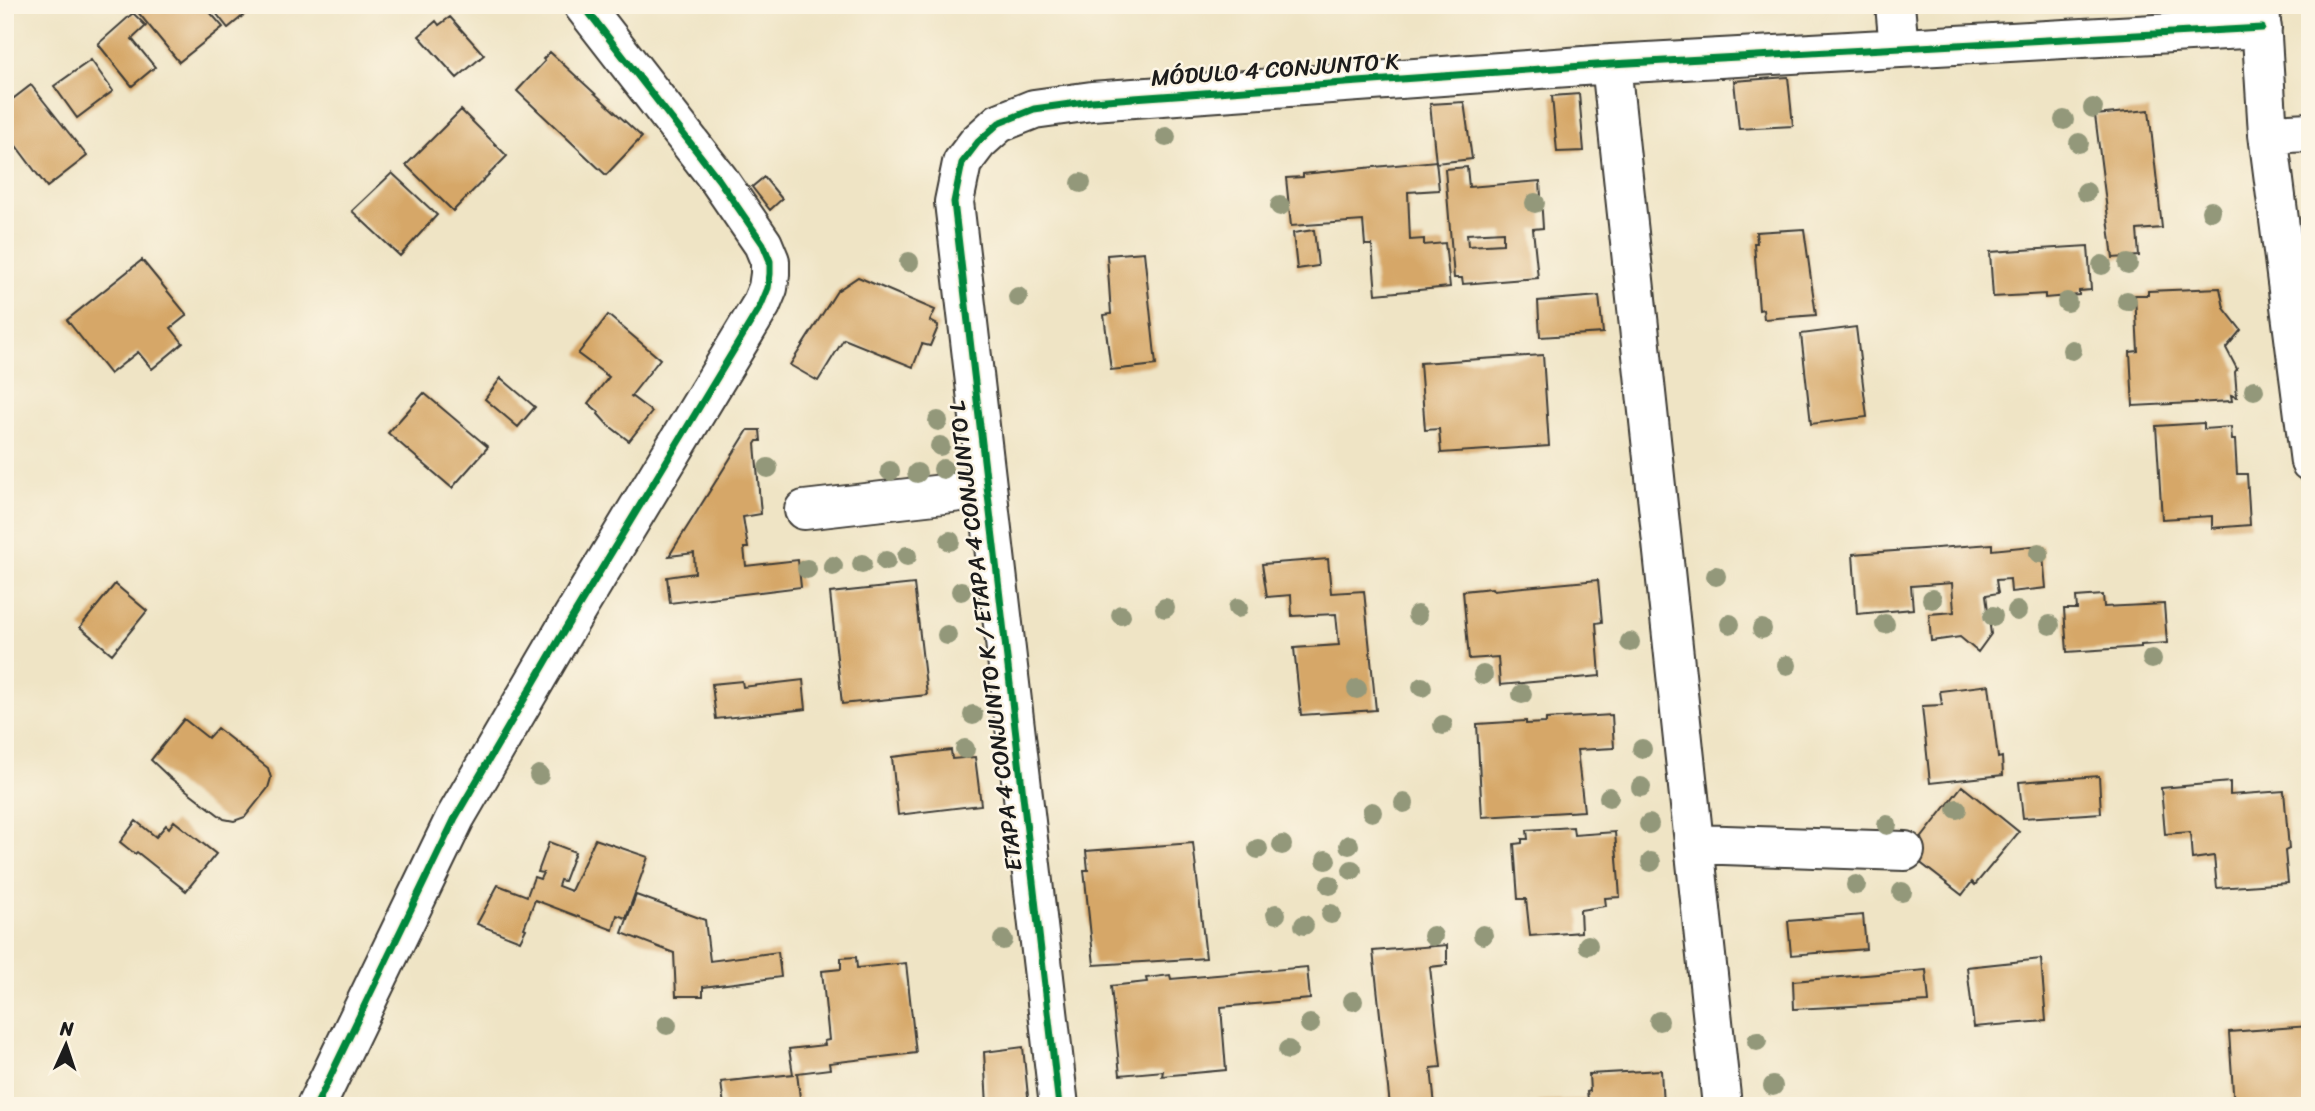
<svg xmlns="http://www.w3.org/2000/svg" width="2315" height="1111" viewBox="0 0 2315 1111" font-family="Sriracha,sans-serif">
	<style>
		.building { fill: #d6a767; fill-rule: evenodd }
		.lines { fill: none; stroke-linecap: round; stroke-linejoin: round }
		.minor-casing { stroke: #3c3a35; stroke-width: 42 }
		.minor { stroke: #fff; stroke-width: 38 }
		.cycleway-casing { stroke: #fcf5e5; stroke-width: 11 }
		.cycleway { stroke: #00873e; stroke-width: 7 }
		.tree { fill: #93987a }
		.labels { text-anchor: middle; stroke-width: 5; stroke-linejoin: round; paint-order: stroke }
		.street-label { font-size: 23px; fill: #1c1c1c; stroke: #fcf5e5 }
	</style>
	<rect width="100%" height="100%" fill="#fcf5e5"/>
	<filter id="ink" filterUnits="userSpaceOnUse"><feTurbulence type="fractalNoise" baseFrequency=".0143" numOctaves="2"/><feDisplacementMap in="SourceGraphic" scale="14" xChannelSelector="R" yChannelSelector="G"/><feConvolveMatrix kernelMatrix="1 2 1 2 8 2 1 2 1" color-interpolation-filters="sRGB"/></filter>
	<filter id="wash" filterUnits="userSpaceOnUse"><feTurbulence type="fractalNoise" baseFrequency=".00686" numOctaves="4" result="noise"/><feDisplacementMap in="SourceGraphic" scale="28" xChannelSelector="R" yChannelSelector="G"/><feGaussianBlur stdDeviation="1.57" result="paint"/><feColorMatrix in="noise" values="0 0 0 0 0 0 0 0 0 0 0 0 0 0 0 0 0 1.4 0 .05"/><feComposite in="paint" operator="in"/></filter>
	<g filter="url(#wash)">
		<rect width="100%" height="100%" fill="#efe4c5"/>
		<g id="blocks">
			<path class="building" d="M132 5H256L228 28 212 8 208 10 223 27 179 62Z
				M133 13 146 26 132 39 155 67 132 86 98 44Z
				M450 17 484 55 457 78 419 36 436 21 439 25Z
				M550 52 642 137 606 175 517 91 545 61 543 59Z
				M91 60 113 91 77 118 54 86Z
				M1788 77 1793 126 1739 129 1734 81Z
				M31 85 87 156 47 187 5 131V105Z
				M1579 94 1584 151 1557 152 1552 96Z
				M1464 102 1472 159 1436 163 1430 104Z
				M461 110 507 156 453 211 406 165Z
				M2149 110 2162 228 2137 230 2139 256 2113 258 2095 115Z
				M1436 161 1439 190 1408 192 1410 240 1424 239V245L1445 243 1450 287 1376 294 1372 245H1365L1363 221 1291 226 1286 178 1303 177V174Z
				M1467 167 1469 187 1540 181 1543 228 1533 229 1538 278 1463 284 1462 278H1454L1445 169ZM1503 232V244L1468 246 1467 234Z
				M392 173 437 215 400 256 352 211Z
				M764 177 782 199 770 210 752 187Z
				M1804 229 1816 315 1764 319 1763 309 1759 310 1754 243H1757L1756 232Z
				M1314 230 1318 266 1297 269 1293 233Z
				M2088 246 2091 290 2079 291V295L2045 298V294L1993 297 1990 252Z
				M1144 252 1156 365 1111 370 1104 315 1111 314 1107 255Z
				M142 260 187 315 171 328 183 343 152 369 138 352 110 374 67 320Z
				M858 277 935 310 930 321 938 325V327L930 346 922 344 913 367 844 339 818 381 790 365 837 291Z
				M2220 288 2224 308 2241 330 2226 348 2237 369 2235 372 2237 397 2231 395 2232 401 2133 406 2130 352 2138 351 2135 295H2148V291Z
				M1599 296 1603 333 1540 337 1538 301Z
				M608 315 660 359 631 396 652 412 629 441 607 424 598 414 599 412 588 403 609 377 578 354Z
				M1856 327 1867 417 1811 424 1801 334Z
				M1543 355 1549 446 1441 453 1439 429 1425 430 1420 363Z
				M501 378 535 407 518 427 485 399Z
				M424 393 488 447 452 488 388 433Z
				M2204 423V429L2231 427 2232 440H2235L2237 474H2247L2250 525 2212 528V516L2162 519 2156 426Z
				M748 430H760L761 441H757L755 444 761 514 743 517 748 548H744L746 566 798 560 801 587 670 603 667 577 695 573 694 553 669 556Z
				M1992 544V550L2042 545 2046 588 2011 592 2010 579 1996 580 1998 593 1986 595 1991 634 1978 652 1960 637 1931 641 1929 614 1954 612 1952 583 1911 586 1913 609 1857 614 1853 554Z
				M1328 559 1331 593 1364 591 1376 710 1301 715 1294 648 1339 645 1336 614 1292 616 1291 595 1267 597 1262 564Z
				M1598 580 1602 622 1596 623 1600 676 1500 685 1498 657 1469 659 1463 591 1492 588 1493 590Z
				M115 584 147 611 112 654 80 627Z
				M914 584 927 695 842 704 830 593Z
				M2103 595 2104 607 2164 604 2167 643 2141 645V647L2067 652 2064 609H2077L2076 597Z
				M803 680 806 709 716 719 712 684 742 681 743 687Z
				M1989 685 1998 758 2002 757 2003 775 1930 783 1922 706 1942 705 1940 691Z
				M1612 715 1614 748 1577 750 1584 811 1482 817 1477 724 1526 721V724L1546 723V719Z
				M184 719 208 738 217 728 268 768 271 778 268 788 245 817 234 821 224 819 169 777 151 760Z
				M951 750 952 759 975 757 981 805 898 815 892 757Z
				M2099 776 2101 813 2023 818 2019 782Z
				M2230 782V795L2284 791 2289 849 2285 851 2288 883 2217 888 2214 856 2192 859 2190 832 2165 834 2161 788Z
				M1962 786 2019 832 1975 885 1972 882 1962 895 1909 854Z
				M136 821 156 837 166 825 169 828 174 821 216 854 186 891 137 852 135 854 120 842Z
				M1573 827 1574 835 1615 832 1620 897 1605 898 1606 906 1580 910 1581 932 1530 936 1526 899H1518L1514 844 1522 843V839H1528L1527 830Z
				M595 839 648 857 626 918 617 915 613 930 535 900 524 928 526 929 520 941 477 924 498 885 527 896 534 877 540 879 543 873 538 872 549 842 575 852 564 881 560 880 558 886 571 891Z
				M1193 843 1206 958 1094 965 1084 870H1088L1086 851Z
				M636 895 705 920 710 961 778 952 781 977 703 987V996H676L674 953 622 933Z
				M1863 915 1866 949 1791 955 1788 921Z
				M1447 945V965L1430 967 1441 1067 1431 1068 1435 1106H1390L1373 951Z
				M856 957 857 968 906 963 916 1053 829 1063 830 1069 797 1073 801 1106H724L721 1082 793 1074 789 1049 825 1045 824 1041 829 1040 822 971 841 969V958Z
				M2041 959 2046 1021 1974 1027 1967 967Z
				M1307 967 1310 999 1221 1007 1226 1070 1162 1076 1163 1071 1120 1075 1111 986 1147 982 1146 978 1170 975 1171 979Z
				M1926 970 1929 1002 1794 1009 1793 981Z
				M2310 1026V1106H2234L2229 1032Z
				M1023 1047 1029 1106H987L984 1052Z
				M1661 1070 1663 1106H1537V1101L1588 1099 1587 1092 1590 1091 1589 1074Z"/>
		</g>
	</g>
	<g filter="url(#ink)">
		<use href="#blocks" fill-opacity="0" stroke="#3c3a35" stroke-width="2"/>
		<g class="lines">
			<defs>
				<path id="minor" d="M1895 5 1899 48
					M2260 5 2268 134 2310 462
					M1611 64 1722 1106
					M2268 134 2310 132
					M804 510 987 489
					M1694 844 1905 851
					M316 1106 455 818 564 631 761 305 768 288 770 274V261L763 244 719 180 583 5
					M1059 1106 954 202 962 163 978 142 999 123 1034 109 1092 101 1611 64 2262 28"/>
			</defs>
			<use href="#minor" class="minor-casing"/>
			<use href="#minor" class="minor"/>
			<defs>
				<path id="cycleway" d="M316 1106 455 818 564 631 761 305 768 288 770 274V261L763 244 719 180 583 5
					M1059 1106 954 202 962 163 978 142 999 123 1034 109 1092 101 1611 64 2262 28"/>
			</defs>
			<use href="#cycleway" class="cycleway-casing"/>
			<use href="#cycleway" class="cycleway"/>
		</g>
		<g class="tree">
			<circle cx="2093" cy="108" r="10"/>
			<circle cx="2064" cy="120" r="10"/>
			<circle cx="1166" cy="137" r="10"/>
			<circle cx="2079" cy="143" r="10"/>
			<circle cx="1081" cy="183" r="10"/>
			<circle cx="2086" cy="192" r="10"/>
			<circle cx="1535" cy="203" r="10"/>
			<circle cx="1280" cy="206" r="10"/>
			<circle cx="2211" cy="211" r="10"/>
			<circle cx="909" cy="262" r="10"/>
			<circle cx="2128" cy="264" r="10"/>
			<circle cx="2102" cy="265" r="10"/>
			<circle cx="1018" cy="297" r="10"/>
			<circle cx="2127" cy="301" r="10"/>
			<circle cx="2067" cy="302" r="10"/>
			<circle cx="2072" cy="350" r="10"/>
			<circle cx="2254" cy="390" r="10"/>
			<circle cx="938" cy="421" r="10"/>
			<circle cx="940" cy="446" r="10"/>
			<circle cx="768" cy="468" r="10"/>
			<circle cx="943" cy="469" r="10"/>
			<circle cx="890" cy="471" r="10"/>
			<circle cx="917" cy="473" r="10"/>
			<circle cx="950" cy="541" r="10"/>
			<circle cx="2039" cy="553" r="10"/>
			<circle cx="907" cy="556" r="10"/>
			<circle cx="886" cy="561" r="10"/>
			<circle cx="862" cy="564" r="10"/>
			<circle cx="833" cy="566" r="10"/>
			<circle cx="807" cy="569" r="10"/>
			<circle cx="1716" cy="576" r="10"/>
			<circle cx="961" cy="591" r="10"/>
			<circle cx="1932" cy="599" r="10"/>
			<circle cx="1165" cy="608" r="10"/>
			<circle cx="1238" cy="608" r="10"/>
			<circle cx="2017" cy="611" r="10"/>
			<circle cx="1121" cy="615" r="10"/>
			<circle cx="1417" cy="615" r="10"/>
			<circle cx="1993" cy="616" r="10"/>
			<circle cx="1730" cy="624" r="10"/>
			<circle cx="1885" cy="624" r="10"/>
			<circle cx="2050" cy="625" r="10"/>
			<circle cx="1762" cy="629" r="10"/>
			<circle cx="947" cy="635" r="10"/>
			<circle cx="1630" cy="642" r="10"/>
			<circle cx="2152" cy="659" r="10"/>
			<circle cx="1787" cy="665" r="10"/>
			<circle cx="1483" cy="675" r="10"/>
			<circle cx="1422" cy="687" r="10"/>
			<circle cx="1357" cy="689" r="10"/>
			<circle cx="1522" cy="694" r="10"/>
			<circle cx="973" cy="715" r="10"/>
			<circle cx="1443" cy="725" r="10"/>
			<circle cx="965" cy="749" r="10"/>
			<circle cx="1642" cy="749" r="10"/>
			<circle cx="539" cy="775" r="10"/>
			<circle cx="1641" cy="787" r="10"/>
			<circle cx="1609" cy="797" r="10"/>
			<circle cx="1404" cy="803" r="10"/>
			<circle cx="1957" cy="809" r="10"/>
			<circle cx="1372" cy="812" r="10"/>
			<circle cx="1649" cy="824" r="10"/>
			<circle cx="1887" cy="825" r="10"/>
			<circle cx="1282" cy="845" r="10"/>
			<circle cx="1349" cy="845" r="10"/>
			<circle cx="1258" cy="849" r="10"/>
			<circle cx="1326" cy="860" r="10"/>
			<circle cx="1651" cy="862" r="10"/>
			<circle cx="1352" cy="870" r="10"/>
			<circle cx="1330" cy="885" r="10"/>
			<circle cx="1856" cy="885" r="10"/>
			<circle cx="1902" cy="892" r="10"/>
			<circle cx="1276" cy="914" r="10"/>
			<circle cx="1331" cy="914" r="10"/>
			<circle cx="1304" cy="925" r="10"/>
			<circle cx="1483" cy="935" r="10"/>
			<circle cx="1433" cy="936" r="10"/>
			<circle cx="1003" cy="940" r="10"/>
			<circle cx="1588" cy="945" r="10"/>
			<circle cx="1353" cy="1001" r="10"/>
			<circle cx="1659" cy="1021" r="10"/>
			<circle cx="1310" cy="1024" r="10"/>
			<circle cx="667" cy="1025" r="10"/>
			<circle cx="1757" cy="1041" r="10"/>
			<circle cx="1288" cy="1050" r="10"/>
			<circle cx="1773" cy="1086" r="10"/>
		</g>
	</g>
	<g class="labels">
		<g class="street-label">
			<text transform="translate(1275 69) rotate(-4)" y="8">MÓDULO 4 CONJUNTO K</text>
			<text transform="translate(985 636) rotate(-97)" y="8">ETAPA 4 CONJUNTO K / ETAPA 4 CONJUNTO L</text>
		</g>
	</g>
	<rect width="2315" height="1111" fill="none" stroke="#fcf5e5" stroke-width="28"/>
	<g transform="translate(66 1045) rotate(3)" stroke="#fcf5e5" stroke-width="5" paint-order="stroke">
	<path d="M0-5L12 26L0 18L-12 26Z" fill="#1c1c1c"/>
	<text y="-10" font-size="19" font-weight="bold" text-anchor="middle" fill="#1c1c1c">N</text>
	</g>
</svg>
